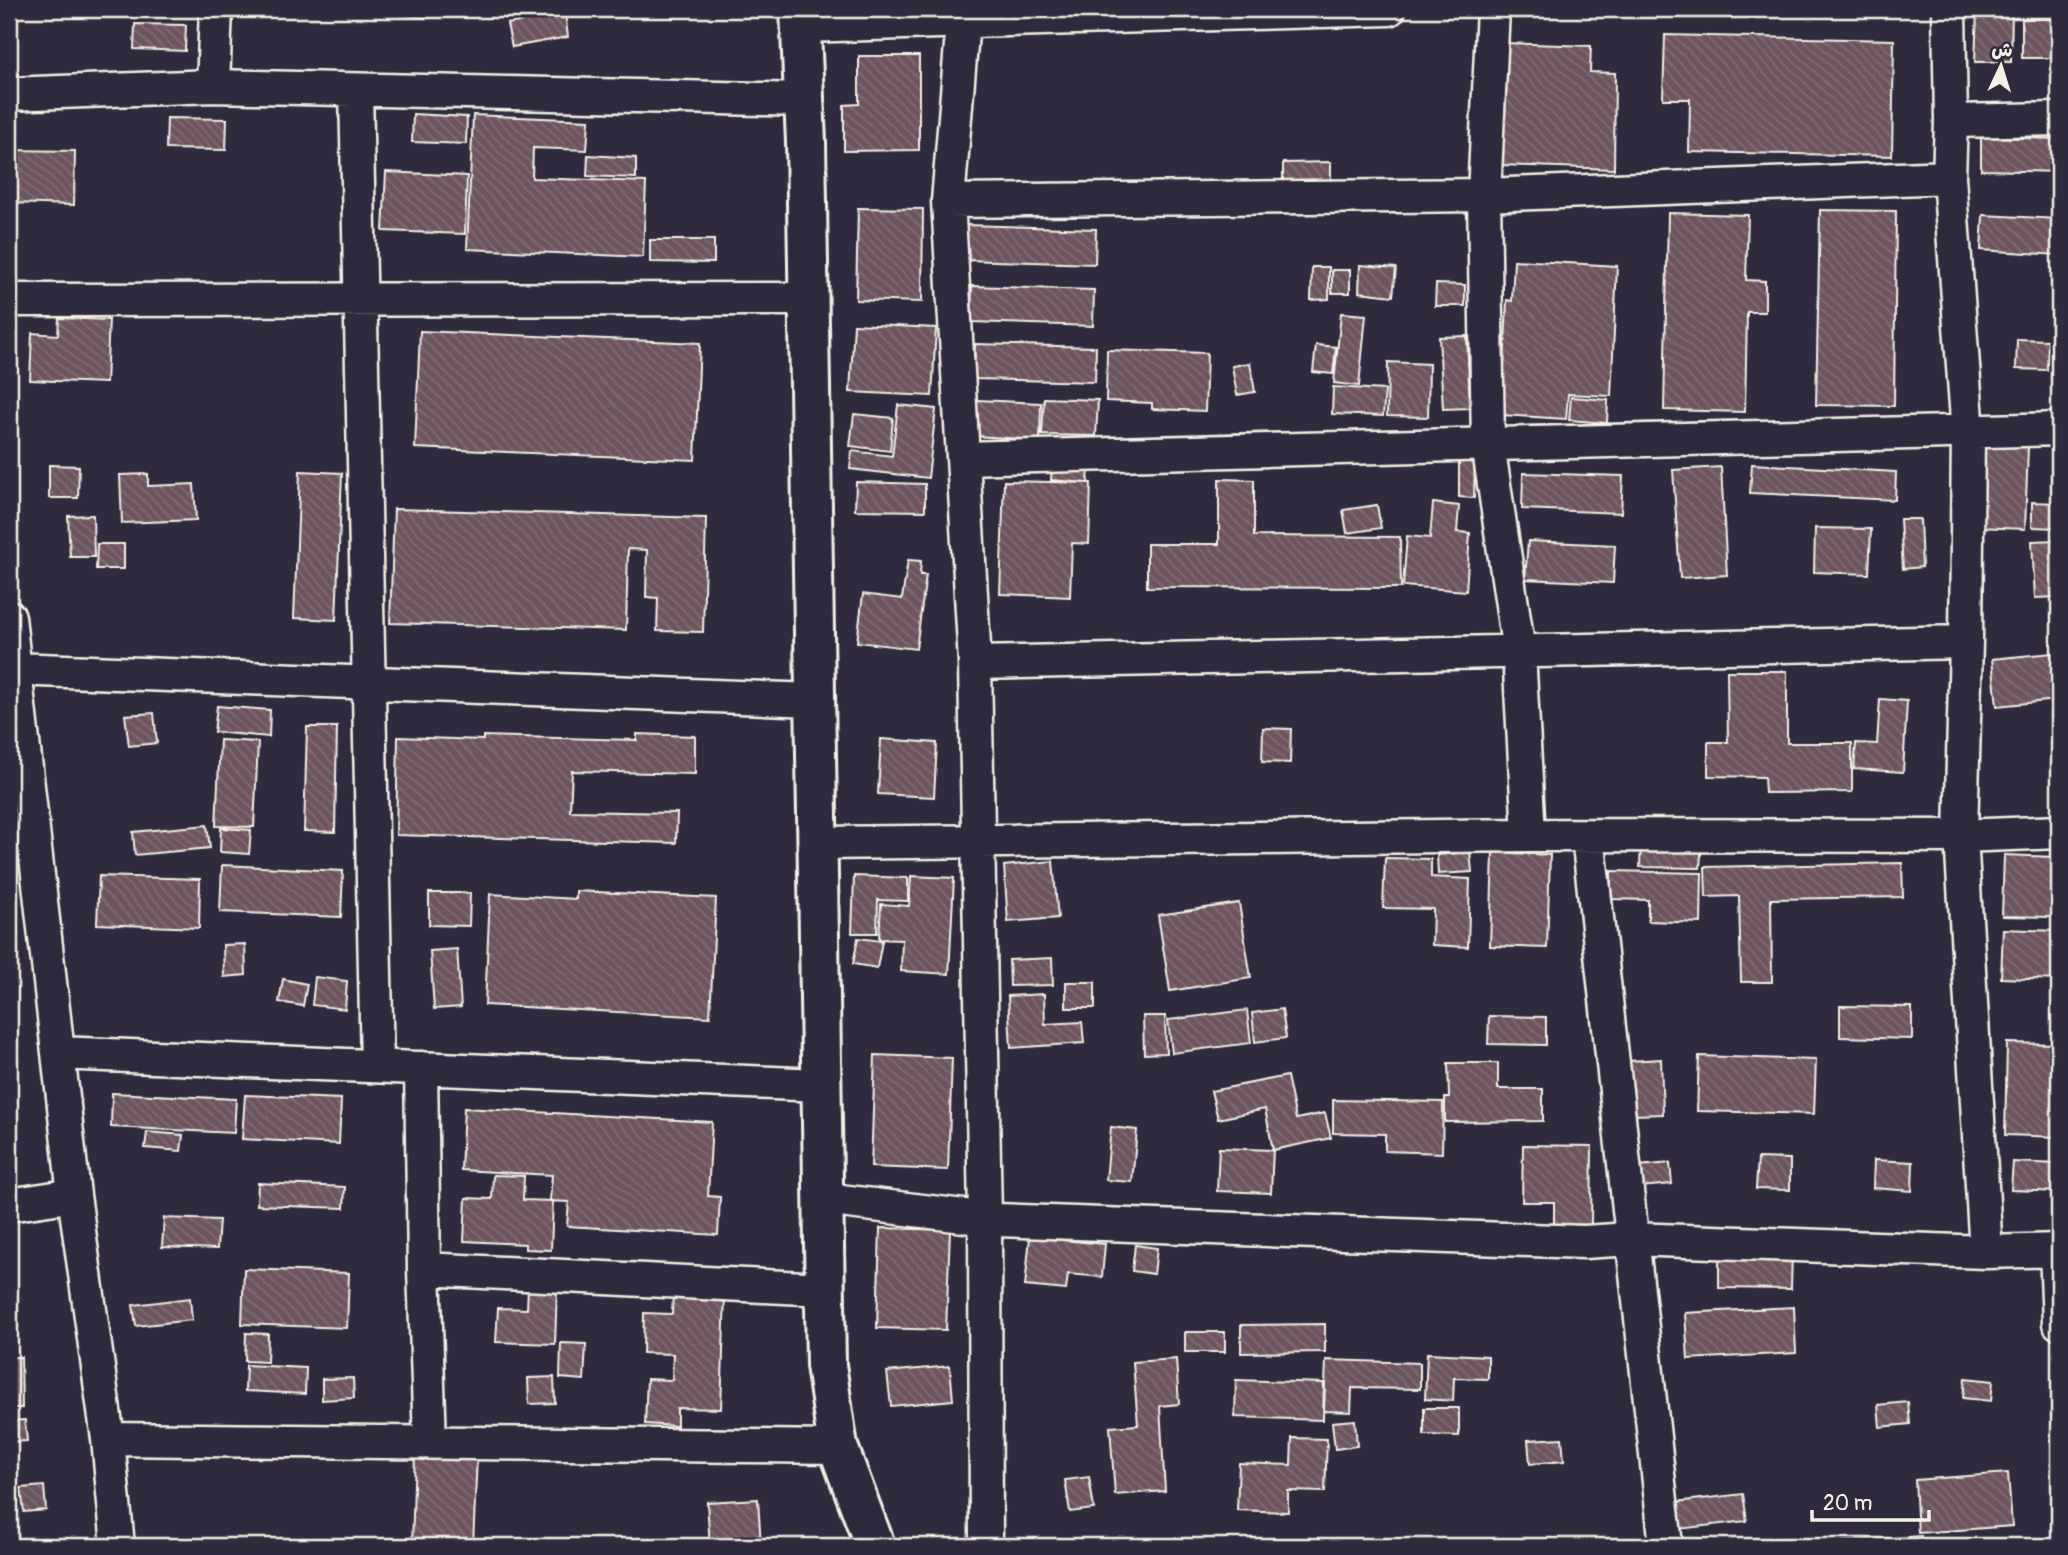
<svg xmlns="http://www.w3.org/2000/svg" width="2068" height="1555" viewBox="0 0 2068 1555" font-family="Pangolin,'Playpen Sans Arabic',sans-serif">
	<style>
		.building { fill: url(#building-back-hatch); stroke: #f4f1e8; stroke-width: 2 }
		.lines { fill: none; stroke-linecap: round; stroke-linejoin: round }
		.minor-casing { stroke: #f4f1e8; stroke-width: 37 }
		.tertiary-casing { stroke: #f4f1e8; stroke-width: 44 }
		.minor { stroke: #2f2a3d; stroke-width: 32 }
		.tertiary { stroke: #2f2a3d; stroke-width: 38 }
	</style>
	<defs>
		<pattern id="building-back-hatch" width="6" height="6" patternUnits="userSpaceOnUse" patternTransform="scale(1.75)"><rect width="6" height="6" fill="#6c545e"/><path d="M-1 5l2 2M0 0l6 6M5-1l2 2" fill="none" stroke="#826d75"/></pattern>
	</defs>
	<rect width="100%" height="100%" fill="#2f2a3d"/>
	<filter id="ink" filterUnits="userSpaceOnUse"><feTurbulence type="fractalNoise" baseFrequency=".0143" numOctaves="2"/><feDisplacementMap in="SourceGraphic" scale="14" xChannelSelector="R" yChannelSelector="G"/><feConvolveMatrix kernelMatrix="1 2 1 2 8 2 1 2 1" color-interpolation-filters="sRGB"/></filter>
	<g filter="url(#ink)">
		<path class="building" d="M354 9H429L428 18Z
			M1977 9H2012L2011 62H1975Z
			M565 13 568 37 512 47 507 24Z
			M2022 19H2059V58H2022Z
			M135 24 186 25 185 51 134 49Z
			M1665 35 1894 40 1892 156 1689 152 1690 99H1663Z
			M1505 43 1591 46 1590 72 1615 73 1614 169 1501 165Z
			M859 56H919V150L844 151V105L859 104Z
			M413 114 467 117 466 144 412 142Z
			M473 115 589 120 587 150 533 148 532 178 646 182 643 257 467 249Z
			M167 118 227 119 226 150 166 149Z
			M1981 137 2059 139V172L1981 170Z
			M9 150 75 151 74 205 9 203Z
			M588 155 636 158V178L587 176Z
			M1331 162V187H1283V163Z
			M386 172 467 176 465 234 383 231Z
			M858 208 923 209 922 302 856 300Z
			M1820 210 1896 211 1894 406 1816 405Z
			M1668 213 1748 215 1746 280 1765 281V312H1747L1745 412 1664 410Z
			M1983 215 2059 219V255L1981 250Z
			M966 225 1096 229 1095 264 965 260Z
			M650 240H714V263L650 262Z
			M1514 260 1617 266 1611 396 1568 394 1566 419 1502 415 1507 300 1512 301Z
			M1360 265 1396 268 1393 296 1359 292Z
			M1312 267H1329V299L1311 300Z
			M1332 270H1350V293H1332Z
			M1436 284 1465 285V306H1435Z
			M972 286 1094 290 1093 326 971 322Z
			M1341 313 1366 315 1359 386 1334 383Z
			M59 318 109 320 106 383 30 380 32 333 58 335Z
			M854 324 936 328 932 396 850 392Z
			M420 331 700 343 695 460 415 448Z
			M1467 336 1470 408 1443 409 1439 337Z
			M2017 339 2048 340 2047 370 2016 369Z
			M975 344 1096 347 1095 382 974 379Z
			M1316 345 1336 347 1333 374 1313 372Z
			M1107 350 1207 353 1205 411 1152 409V403L1106 401Z
			M1388 362 1429 364 1428 417 1387 416Z
			M1250 363 1255 392 1237 395 1232 366Z
			M1333 387 1385 390 1383 416 1332 414Z
			M1571 397 1608 400 1607 423 1569 420Z
			M1044 398 1098 400 1096 436 1042 435Z
			M977 400 1041 403 1040 440 975 436Z
			M898 405 936 409 928 478 850 469 852 451 892 456Z
			M854 414 893 418 890 451 850 446Z
			M1981 444 2028 447 2025 529 1977 527Z
			M1459 458H1475L1474 498 1459 497Z
			M1052 464 1089 467 1088 483 1051 480Z
			M1752 464 1896 472 1895 500 1750 493Z
			M49 465 79 466 78 498H49Z
			M1721 467 1727 575 1680 578 1673 470Z
			M300 471 342 473 336 620 294 618Z
			M1523 473 1623 476 1621 513 1522 509Z
			M148 474V486L194 484 196 520 122 523 120 475Z
			M2058 475 2059 528 2032 527V502L2057 503Z
			M1219 479 1254 480V536L1400 537 1401 588 1147 587V544H1219Z
			M1004 481 1091 483 1089 544 1072 543 1070 597 1000 594Z
			M856 482 925 484V511L855 510Z
			M1433 503 1459 506 1457 532 1470 533 1466 591 1403 586 1407 536 1430 538Z
			M1377 505 1381 528 1347 533 1343 510Z
			M394 509 706 518 703 632 657 631 658 598 646 597 647 550 628 549 626 630 390 623Z
			M93 515 94 557H70L68 516Z
			M1900 519H1920L1922 567 1903 569Z
			M1815 528 1871 529 1869 574 1814 572Z
			M2059 540V597L2035 598 2032 541Z
			M1528 541 1615 545 1613 583 1525 579Z
			M97 544H124V569H96Z
			M908 560 921 561 920 575H926L916 649 857 642 863 594 902 599Z
			M2053 653 2058 700 1997 706 1992 659Z
			M1727 671H1787V743H1852V792L1765 793 1764 777 1708 776V742H1728Z
			M1880 699 1907 701 1903 772 1854 769 1856 743 1877 744Z
			M217 706 270 710 269 737 214 732Z
			M154 713 157 743 129 746 125 715Z
			M307 727H337L335 832 304 831Z
			M1263 728 1291 729 1290 763 1262 762Z
			M637 734 695 736V774L572 771 570 811 677 813 676 843 396 835 398 737 483 740V736L637 740Z
			M881 739 937 743 934 797 878 794Z
			M220 740 258 742 254 827 216 826Z
			M207 825 210 848 135 855 133 832Z
			M221 828 251 830 249 854 220 852Z
			M1641 839 1702 841 1700 868 1640 867Z
			M1470 852 1472 872 1438 874 1437 855Z
			M1493 852 1550 855 1547 948 1490 946Z
			M2004 855 2055 857 2053 917 2002 916Z
			M1385 858 1431 859V877L1470 879 1468 947 1432 945 1433 909 1383 908Z
			M1053 861 1058 918 1008 922 1004 866Z
			M1902 863 1903 897 1771 899 1772 982H1741L1739 896 1706 897 1705 867Z
			M222 865 343 871 341 917 220 912Z
			M1611 871 1702 873 1701 923 1648 921V900L1611 899Z
			M99 876 200 879 199 928 97 924Z
			M854 876 908 878V901L878 900 877 933H852Z
			M911 876 954 878 949 974 901 971 902 940 879 939 881 904 909 906Z
			M576 891 716 898 710 1017 485 1005 490 894 576 899Z
			M429 893H470L469 926 429 925Z
			M1239 903 1251 978 1170 991 1158 915Z
			M2003 929 2059 931V980L2001 978Z
			M858 938 882 941 877 968 853 964Z
			M245 944 246 975 224 977 223 945Z
			M457 949 461 1007 434 1009 430 951Z
			M1052 958 1053 985 1010 986 1009 960Z
			M315 977 347 981 345 1009 312 1005Z
			M283 979 307 984 303 1006 279 1002Z
			M1066 982H1095V1008H1066Z
			M1044 994 1045 1024 1082 1022 1084 1043 1011 1048 1008 996Z
			M1840 1006 1912 1007V1039L1840 1037Z
			M1282 1009 1286 1038 1255 1042 1252 1013Z
			M1247 1010 1251 1043 1172 1053 1168 1020Z
			M1143 1016H1165L1166 1053 1144 1054Z
			M1489 1016 1546 1017V1045L1488 1044Z
			M2007 1043 2059 1044V1137L2005 1135Z
			M875 1055 952 1058 948 1170 871 1167Z
			M1699 1056 1816 1060 1814 1114 1697 1111Z
			M1661 1059 1663 1114 1632 1115 1629 1061Z
			M1448 1063H1498V1089H1543V1121L1445 1122V1098H1449Z
			M1287 1076 1296 1119 1325 1113 1331 1138 1273 1150 1265 1109 1218 1119 1211 1091Z
			M112 1093 236 1099 234 1133 111 1127Z
			M245 1095 341 1099 339 1144 242 1139Z
			M1333 1100 1443 1102 1442 1153 1385 1151V1134L1333 1133Z
			M464 1108 712 1122 708 1196 720 1197 718 1235 567 1226 569 1202 550 1201 552 1175 461 1170Z
			M1111 1127 1137 1130 1132 1182 1106 1180Z
			M147 1132 183 1135 181 1151 145 1148Z
			M1523 1145 1592 1146 1591 1225 1554 1224V1202H1522Z
			M1219 1148 1273 1150 1271 1193 1217 1191Z
			M1758 1158 1790 1159V1190L1756 1189Z
			M1874 1160 1913 1162 1912 1191 1873 1188Z
			M2013 1162 2059 1164V1192L2011 1190Z
			M1670 1163 1672 1184 1641 1187 1639 1166Z
			M493 1175 524 1176 523 1200 553 1201 551 1250 525 1249V1244L464 1241 466 1198 492 1199Z
			M258 1183 345 1187 344 1208 257 1205Z
			M164 1218 219 1220 217 1249 162 1247Z
			M880 1228 950 1230 946 1330 877 1328Z
			M1030 1237 1105 1244 1102 1277 1068 1274 1066 1290 1025 1286Z
			M1135 1245 1157 1248 1154 1274 1132 1271Z
			M1719 1251 1792 1252 1791 1289 1719 1288Z
			M244 1269 349 1273 347 1328 242 1324Z
			M528 1287 557 1289 555 1344 496 1342 498 1308 527 1309Z
			M673 1293 725 1295 721 1409 677 1408V1426L645 1424 647 1379 672 1380 673 1354 643 1353 644 1313 672 1314Z
			M190 1298 192 1320 136 1326 133 1305Z
			M1794 1307 1796 1353 1688 1359 1685 1313Z
			M1325 1324V1352L1241 1353V1325Z
			M1185 1332H1225V1352H1185Z
			M246 1333 268 1334 267 1362 245 1361Z
			M561 1343 586 1344 584 1380 560 1378Z
			M1427 1353 1488 1356V1379L1454 1378 1453 1401 1425 1399Z
			M9 1357H21L22 1408H9Z
			M1176 1359 1179 1404 1160 1406 1165 1491 1115 1495 1110 1427 1138 1425 1133 1362Z
			M1326 1360 1420 1363V1389L1352 1388 1351 1412 1324 1411Z
			M246 1365 306 1368 305 1394 245 1391Z
			M950 1366 953 1400 891 1406 887 1372Z
			M554 1377 555 1403 529 1404 528 1378Z
			M353 1378 354 1398 322 1400V1379Z
			M1965 1378 1993 1381 1991 1401 1963 1398Z
			M1236 1380 1324 1383 1323 1420 1235 1417Z
			M1908 1402 1910 1424 1880 1427 1878 1405Z
			M1424 1408H1459V1436L1424 1435Z
			M25 1420 27 1441 9 1442V1421Z
			M1355 1420 1357 1446 1335 1449 1332 1422Z
			M1292 1438 1327 1439 1325 1492 1288 1491V1512L1237 1510 1239 1463 1291 1465Z
			M1562 1438 1564 1461 1530 1464 1528 1440Z
			M415 1453 477 1455 473 1546H412Z
			M2008 1473 2012 1526 1918 1533 1915 1480Z
			M1089 1477 1094 1509 1070 1512 1065 1480Z
			M44 1486 46 1510 24 1512 21 1488Z
			M1743 1494 1747 1521 1679 1529 1676 1502Z
			M758 1499 761 1546H710L707 1502Z
			M1921 1536 1922 1546H1781Z"/>
		<g class="lines">
			<defs>
				<path id="minor" d="M964 9 948 201 975 663 985 1218 986 1546
					M1493 9 1484 195 1488 444 1519 652 1529 835
					M1949 9 1951 121 1949 177 1968 433 1966 642 1961 836 1986 1252
					M801 26 1389 9
					M213 86 216 9
					M356 90 377 1066
					M9 94 213 86 804 100
					M1951 121 2059 119
					M948 201 1484 195 1949 177
					M9 300 808 299
					M964 458 2059 429
					M9 617 74 1195 108 1439 118 1546
					M975 663 1966 642
					M14 669 815 700
					M1588 836 1666 1546
					M818 843 1529 835 1961 836 2059 832
					M58 1053 822 1085
					M421 1068 424 1269 430 1441
					M824 1199 997 1220 1584 1242 1631 1239 1986 1252 2059 1250
					M9 1205 74 1195
					M2056 1250 2059 1323
					M424 1269 825 1289
					M108 1439 838 1447"/>
				<path id="tertiary" d="M800 9 806 142 826 1365 838 1447 875 1546"/>
			</defs>
			<use href="#minor" class="minor-casing"/>
			<use href="#tertiary" class="tertiary-casing"/>
			<use href="#minor" class="minor"/>
			<use href="#tertiary" class="tertiary"/>
		</g>
	</g>
	<rect width="2068" height="1555" fill="none" stroke="#2f2a3d" stroke-width="35"/>
	<rect x="18" y="18" width="2033" height="1520" fill="none" stroke="#f4f1e8" stroke-width="2.5" filter="url(#ink)"/>
	<g transform="translate(2001 66) rotate(4)" stroke="#2f2a3d" stroke-width="5" paint-order="stroke">
	<path d="M0-5L12 26L0 18L-12 26Z" fill="#f4f1e8"/>
	<text y="-10" font-size="19" font-weight="bold" text-anchor="middle" fill="#f4f1e8">ش</text>
	</g>
	<path d="M1812 1510v10h117v-10" fill="none" stroke="#f4f1e8" stroke-width="3.5"/>
	<text x="1823" y="1510" font-size="21" fill="#f4f1e8" stroke="#2f2a3d" stroke-width="5" paint-order="stroke">20 m</text>
</svg>
